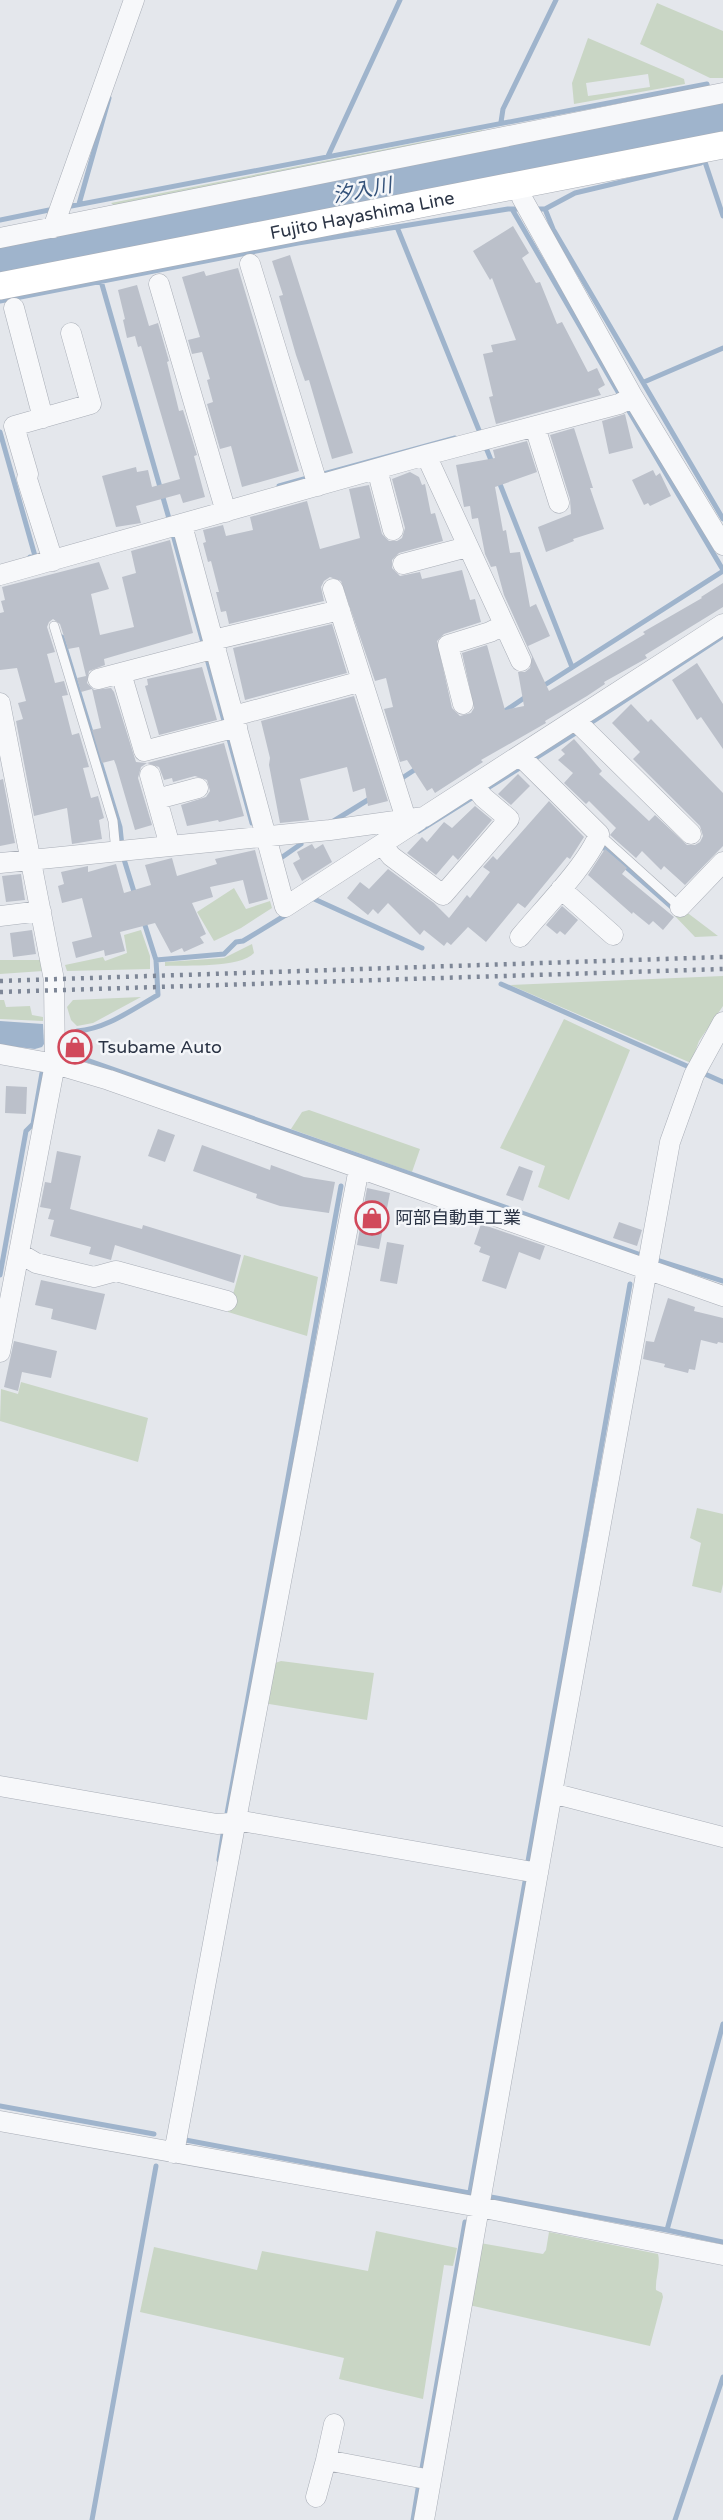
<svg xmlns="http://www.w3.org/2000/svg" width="723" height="2520" viewBox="0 0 723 2520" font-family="'Varela Round','Noto Sans JP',sans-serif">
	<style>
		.green { fill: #c9d6c5; fill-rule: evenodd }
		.water { fill: #9fb4cc }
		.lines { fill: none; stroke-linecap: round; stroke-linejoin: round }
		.stream { stroke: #9fb4cc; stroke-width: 5 }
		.river { stroke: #9fb4cc; stroke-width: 33 }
		.building { fill: #bbc0ca }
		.service-casing { stroke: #a9aeb7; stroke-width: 10 }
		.minor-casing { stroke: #a9aeb7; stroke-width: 21 }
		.secondary-casing { stroke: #a9aeb7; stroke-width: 28 }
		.service { stroke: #f7f8fa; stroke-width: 9 }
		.minor { stroke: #f7f8fa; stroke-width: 20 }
		.secondary { stroke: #fff; stroke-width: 27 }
		.rail { stroke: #7d8696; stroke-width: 4.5; stroke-dasharray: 3 6; stroke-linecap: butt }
		.labels { text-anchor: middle; stroke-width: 5; stroke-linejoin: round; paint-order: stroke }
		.street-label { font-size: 18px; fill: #2b3445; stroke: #f4f6f9 }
		.poi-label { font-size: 18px; fill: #2b3445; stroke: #f4f6f9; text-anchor: start }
		.water-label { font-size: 20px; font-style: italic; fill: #34527a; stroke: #f4f6f9 }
	</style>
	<rect width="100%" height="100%" fill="#e4e7ec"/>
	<path class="green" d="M657 3 723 31V78H710L640 44Z
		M588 38 684 79 685 84 574 104 572 83ZM648 74 650 87 588 96 586 83Z
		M723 98V110L642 126 130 226 126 218Z
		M482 130 483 137 118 209 111 203Z
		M234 888 246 909 270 901 272 908 241 928 214 941 197 912Z
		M685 911 718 936 695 937 673 914Z
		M141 930 150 956V969L67 971 65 965 103 957 105 961 127 953 124 935Z
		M252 944 254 953C241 968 186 965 165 966V962L224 958Z
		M0 960H42L43 971 0 974Z
		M723 976V1006L699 1041 691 1063 510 985Z
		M141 997 93 1023 77 1026 71 1020 67 1007 73 1000Z
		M0 1000H4L6 1007 30 1006 32 1015 43 1017V1021L0 1019Z
		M564 1019 630 1050 569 1200 538 1187 545 1166 500 1148Z
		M309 1110 420 1149 412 1172 291 1129 302 1112Z
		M244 1255 318 1277 307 1336 228 1312Z
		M21 1382 148 1418 138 1462 0 1421 1 1389 18 1394Z
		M697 1508 723 1514V1584L721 1593 692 1586 701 1543 690 1538Z
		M281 1661 374 1673 367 1720 263 1703 275 1663Z
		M376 2231 457 2248 453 2266 444 2265 423 2399 339 2379 344 2358 140 2312 154 2247 257 2270 262 2251 368 2271Z
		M549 2232 658 2254C661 2265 655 2278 656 2290L662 2293 663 2297 650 2346 469 2305 480 2243 543 2254 546 2250Z"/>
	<path class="water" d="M0 1021 43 1024 44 1044 42 1047 35 1049 0 1045Z"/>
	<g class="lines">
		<path class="stream" d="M712 114 713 121
			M501 122 503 109 556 0
			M328 156 400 0
			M705 162 723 216
			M79 204 109 98
			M66 207 707 84 708 88
			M512 209 621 397
			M535 209H545L575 193 701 163
			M545 209 553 229 723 519
			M0 220 54 209
			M397 227 493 465
			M101 281 170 522
			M0 301 298 243 508 209H522
			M644 382 723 348
			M626 406 723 570
			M0 432 35 556 30 557
			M320 475 455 438
			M498 479 572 667
			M279 486 311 477
			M172 531 204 646
			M62 637 120 827 122 846
			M206 655 252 823
			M540 688 723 571
			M502 713 527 696
			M586 726 723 636
			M531 761 579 731
			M399 780 419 767
			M332 822 371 798
			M419 831 523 766
			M600 844 674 909
			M123 856 135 895
			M278 860 301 844
			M312 898 422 948
			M143 919 156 960
			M501 984 723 1082
			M77 1031C106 1029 133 1009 158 995L156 960 224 954 236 942 243 941 289 913
			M66 1057 84 1059 644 1256
			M653 1259 723 1281
			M0 1275 26 1131 33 1124 42 1073
			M226 1819 341 1186
			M219 1860 224 1828
			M527 1867 630 1284
			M723 2024 667 2230 723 2242
			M0 2106 154 2134
			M180 2139 667 2230
			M470 2192 526 1876
			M421 2474 465 2222
			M92 2520 156 2166
			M413 2520 419 2483
			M675 2520 723 2377"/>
		<path class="river" d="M0 260 723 119"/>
	</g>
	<path class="building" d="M513 226 529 253 522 258 536 283 540 282 557 324 562 322 588 372 597 368 605 385 598 389 601 395 496 424 489 397 493 396 483 354 493 352 491 345 516 340 492 278 490 280 473 251Z
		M290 255 353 453 332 459 309 380 305 381 296 355 279 296 283 295 272 261Z
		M238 268 299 471 242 487 231 446 220 449 207 404 213 402 207 380 210 379 202 352 192 354 188 340 200 337 182 277 204 271 206 276Z
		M137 285 149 326 158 323 169 361 167 362 179 411 183 410 197 455 194 456 205 497 183 503 180 494 136 506 141 523 116 527 102 476 136 467 137 472 148 470 152 487 180 479 141 346 138 347 135 336 127 338 123 320 125 319 118 290Z
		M625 414 633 448 609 454 602 421Z
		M574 428 593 488H590L604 529 573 539 574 541 546 552 538 527 571 514 570 499 550 435Z
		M527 441 537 472 495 487 503 531 506 530 510 553 520 552 530 607 536 604 550 636 528 646 549 691 645 634 643 632 702 598 701 597 723 583V607L645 655 647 658 604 682 605 684 587 696 545 721 546 723 481 760 483 762 435 793 432 788 427 791 407 760 400 762 384 709 393 707 386 678 375 681 341 581 330 577 324 581 321 587 324 601 229 624 226 611 221 612 216 592H219L211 561 208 562 203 543 206 542 203 530 223 525 226 536 253 530 250 517 307 501 320 549 360 538 349 489 369 485 382 534 389 541H397L402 538 405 528 392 479 410 472 419 477 422 485 425 484 431 514 435 513 443 541 399 553 392 560V568L400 576 420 572 422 579 462 570 470 600 475 599 481 622 444 634 437 641 452 708 460 716 471 713 474 708 462 653 487 645 505 710 524 706 518 672H525L530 668 532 657 504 595 496 566 491 567 485 554 478 518 472 519 470 506 464 507 456 465 495 458 493 450Z
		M653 470 656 476 660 473 671 496 650 506 648 503 644 505 632 480Z
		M170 540 193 633 104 659 105 665 89 671 87 683 94 690 111 688 114 692 136 762 147 763 224 743 244 816 219 822 218 820 187 826 181 805 206 797 210 791 207 780 195 776 173 782 172 778 164 780 159 767 147 763 141 767 138 778 152 825 135 830 116 765 114 760 102 763 92 730 101 728 92 689 81 692 77 678 86 676 79 647 68 649 60 624 53 619 49 622 47 627 55 652 47 654 55 683 64 681 68 695 62 696 72 735 79 733 89 767 83 768 91 798 98 796 104 818 99 820 102 839 72 844 67 808 34 816 16 721 23 719 18 703 26 701 17 668 0 670V613L4 612 1 601 5 600 2 587 99 562 109 589 91 594 100 635 134 627 122 577 136 573 131 551Z
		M332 624 347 673 245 700 233 648Z
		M697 663 723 704V749L701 717 697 720 672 680Z
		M202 667 217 720 159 735 145 686 148 685 147 679Z
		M354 696 388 801 368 806 365 788 353 792 347 767 300 779 309 820 280 823 269 765 270 758 261 721Z
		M631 704 648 722 651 719 723 793V846L685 885 664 866 661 870 642 851 636 858 610 835 616 828 589 801 586 804 564 783 573 773 558 760 565 754 561 750 574 739 602 771 599 774 649 821 655 815 687 845H695L700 842 703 836 700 826 633 759 640 752 612 723Z
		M518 774 530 786 511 805 498 794Z
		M3 779 15 843 0 846V780Z
		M549 801 584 837 570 859 567 857 525 908 518 903 486 942 468 927 451 945 447 942 444 946 424 930 420 935 388 903 378 914 373 909 368 915 347 898 360 882 369 889 388 869 434 903 449 918 467 895 470 898 490 872 483 867 493 856 497 860Z
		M475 806 492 820 458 860 453 855 436 875 407 853 422 837 427 842 444 822 452 828Z
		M312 844 315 849 323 844 332 862 302 881 293 863 300 859 297 852Z
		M605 849 627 868 622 874 674 917 663 930 653 921 649 925 633 912 632 914 588 875Z
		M255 850 268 899 249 904 243 880 210 887 213 897 192 903 206 934 200 937 204 943 184 952 182 948 171 953 155 923 120 932 125 951 105 956 104 950 76 958 72 942 92 937 82 898 62 903 58 886 64 884 61 872 88 866V872L116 864 124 893 151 885 145 865 172 858 177 876 217 864 215 859Z
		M21 874 25 900 6 902 2 876Z
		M562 906 578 920 565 935 560 931 557 934 546 925Z
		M32 930 36 954 13 957 10 933Z
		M6 1086 27 1087 26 1114 5 1113Z
		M158 1129 175 1135 165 1162 148 1156Z
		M202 1145 270 1170 271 1165 304 1177 335 1182 329 1213 280 1206 256 1198 257 1194 193 1171Z
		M57 1151 81 1156 70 1209 142 1229 143 1225 241 1255 234 1283 115 1245 111 1260 89 1254 91 1247 50 1236 54 1220 48 1219 51 1209 40 1207 45 1182 51 1183Z
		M519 1166 533 1171 523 1201 506 1195Z
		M367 1188 390 1193 379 1249 357 1245Z
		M619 1222 642 1230 637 1246 613 1238Z
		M481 1224 545 1246 540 1260 519 1252 506 1289 482 1281 490 1256 479 1252 481 1247 474 1244Z
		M387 1242 404 1245 397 1284 380 1281Z
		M41 1280 105 1294 96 1330 51 1319 53 1309 35 1305Z
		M668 1298 695 1307 694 1311 723 1318V1343L718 1342 717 1344 701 1340 695 1370 689 1369 688 1373 664 1367 665 1364 643 1359 646 1341 654 1342Z
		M14 1341 57 1351 51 1378 22 1372 18 1391 4 1387Z"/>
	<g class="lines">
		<defs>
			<path id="service" d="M54 626 113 821 116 852
				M599 834 680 907"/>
			<path id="minor" d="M519 185 522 198 633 397 723 545
				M53 228 134 0
				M0 238 723 93
				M250 264 318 486
				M159 284 226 512
				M14 308 43 418
				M535 427 559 503
				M426 455 521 661
				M377 469 393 530
				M182 525 285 907 419 820
				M53 561 27 479 28 474 14 426 91 404 71 333
				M403 564 467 547
				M0 575 426 455 619 404 633 397
				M333 589 406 819
				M213 640 340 610
				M121 673 144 751 237 727
				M98 679 216 648
				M0 703 54 980 55 1064 0 1352
				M463 704 448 645 490 632 504 625
				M234 716 362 681
				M575 720 691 834
				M150 775 170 846
				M157 799 198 788
				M382 844 391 856 443 895 509 819 483 797 474 785
				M0 863 330 830 424 817 723 624
				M561 889 613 935
				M680 907 723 862
				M0 916 41 911
				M520 937C543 909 587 865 599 834L520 756
				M0 1054 55 1064 109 1080 723 1296
				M359 1168 236 1820 538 1873
				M19 1253 36 1263 94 1277 116 1271 227 1301
				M0 1786 217 1824 231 1823 236 1820
				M552 1793 723 1837
				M0 2121 479 2207 723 2255
				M174 2153 236 1820
				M326 2460 334 2424
				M316 2497 326 2460 431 2480
				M424 2520 552 1793 670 1142 694 1075 723 1022"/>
			<g id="secondary">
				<path id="s1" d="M0 286 723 145"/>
			</g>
		</defs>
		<use href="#service" class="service-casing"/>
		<use href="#minor" class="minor-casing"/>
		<use href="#secondary" class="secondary-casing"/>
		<use href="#service" class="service"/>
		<use href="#minor" class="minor"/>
		<use href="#secondary" class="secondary"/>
		<path class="rail" d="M0 981 723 957
			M0 992 723 969"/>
	</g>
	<defs>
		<symbol id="shop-ring" viewBox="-11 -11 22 22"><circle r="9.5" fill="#f4f6f9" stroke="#d1495b" stroke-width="1.5"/><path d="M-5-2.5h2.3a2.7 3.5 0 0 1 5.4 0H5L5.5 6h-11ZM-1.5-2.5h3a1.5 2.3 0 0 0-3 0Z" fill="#d1495b"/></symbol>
	</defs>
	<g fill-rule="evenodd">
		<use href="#shop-ring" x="56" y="1028" width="38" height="38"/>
		<use href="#shop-ring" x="353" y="1199" width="38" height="38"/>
	</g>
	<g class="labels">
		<g class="street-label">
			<text dy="6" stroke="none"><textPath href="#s1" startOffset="369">Fujito Hayashima Line</textPath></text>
		</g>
		<g class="poi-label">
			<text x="98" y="1053">Tsubame Auto</text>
			<text x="395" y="1224">阿部自動車工業</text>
		</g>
		<g class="water-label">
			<text transform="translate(362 190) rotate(-11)" y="7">汐入川</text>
		</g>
	</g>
</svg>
